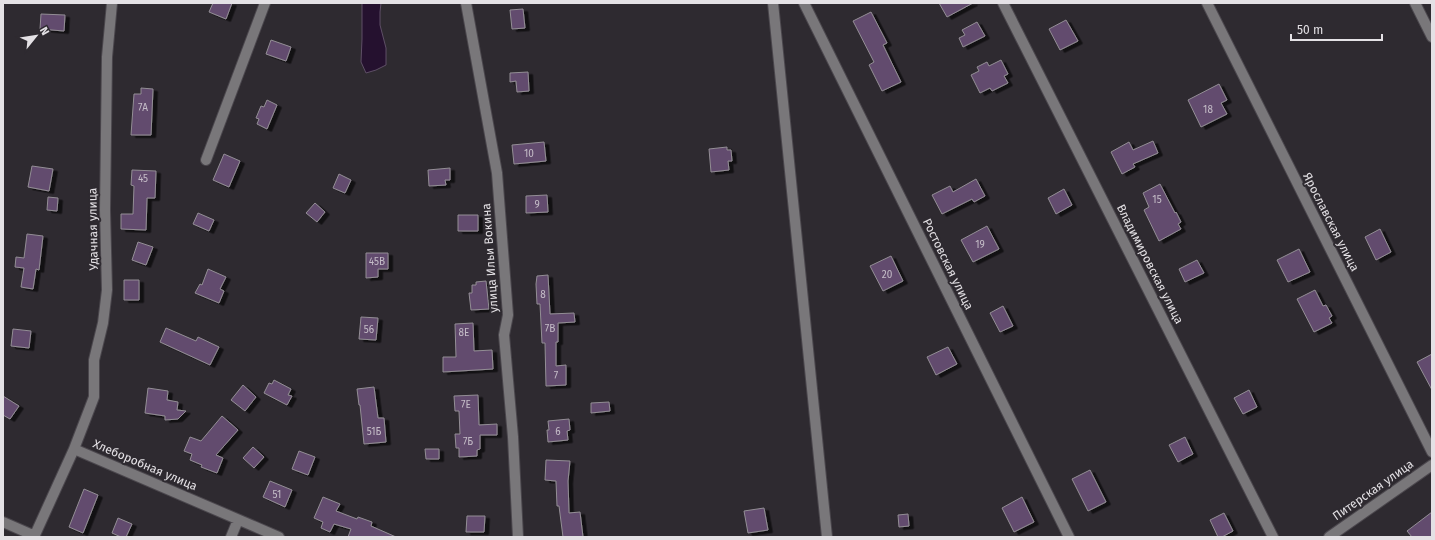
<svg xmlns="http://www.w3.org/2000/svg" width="1435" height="540" viewBox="0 0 1435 540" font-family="'Fira Sans',sans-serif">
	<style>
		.water { fill: #25112f; stroke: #5e4f66 }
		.building { fill: #624b6e; stroke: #938e95; filter: url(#shadow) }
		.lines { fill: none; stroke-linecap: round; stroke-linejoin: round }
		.minor-casing { stroke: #4b474d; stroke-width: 12 }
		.minor { stroke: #79777a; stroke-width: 10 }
		.labels { text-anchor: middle; stroke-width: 4; stroke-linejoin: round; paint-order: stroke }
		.number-label { font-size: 10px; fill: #c4bcc7 }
		.street-label { font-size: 12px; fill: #e4e1e5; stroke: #2e2a30 }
	</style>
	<defs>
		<filter id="shadow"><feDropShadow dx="4.5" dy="2.5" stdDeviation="0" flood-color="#0009"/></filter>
	</defs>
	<rect width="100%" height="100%" fill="#2e2a30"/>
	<path class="water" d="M362 3H381L380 12V25L386 48V65L376 70 366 73 361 62 362 39Z"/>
	<path class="building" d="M213 3H232L226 19 209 12Z
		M939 3H973L947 17Z
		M523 9 525 28 512 29 510 10Z
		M871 12 887 43 883 45 901 82 882 91 869 65 874 62 853 21Z
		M41 14 65 15 64 31 40 29Z
		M1066 20 1078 41 1060 50 1049 29Z
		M977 22 985 36 963 47 959 38 965 35 962 30Z
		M271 40 291 47 286 61 266 54Z
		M1001 60 1008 74 1004 76 1008 83 992 91 990 88 980 93 971 75 979 71 977 67 987 62 989 66Z
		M528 72 529 91 517 92 516 81 510 82V73Z
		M1219 84 1227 100 1221 103 1227 114 1201 127 1188 100Z
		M141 88 153 89 151 135H131L134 94H141Z
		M267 100 277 105 267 129 257 124 259 119 256 118 261 106 264 107Z
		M1153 141 1158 153 1133 164 1135 167 1122 174 1111 152 1129 142 1133 150Z
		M544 142 546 161 514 164 512 145Z
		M727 147V150H731L732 161H728L729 170 711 172 709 149Z
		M224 154 240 161 229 187 213 180Z
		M32 166 53 169 49 191 28 187Z
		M450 168V180H445L446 185 429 186 428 170Z
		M132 170 156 171 155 198H147L146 230 121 229V214H133L134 186 131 185Z
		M339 174 351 180 345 193 333 188Z
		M976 179 985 196 974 202 972 199 942 214 932 195 950 186 953 192Z
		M1160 184 1175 213 1176 212 1181 222 1178 224 1181 229 1159 241 1144 210 1149 207 1143 193Z
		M1064 189 1072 205 1056 214 1048 198Z
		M547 195 548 212 526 213V196Z
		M48 197 58 198 57 211 47 210Z
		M315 203 325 212 317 222 306 213Z
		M198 213 214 220 209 231 193 224Z
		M458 215H478V231H458Z
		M987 226 999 249 973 262 961 240Z
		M1380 229 1391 252 1376 260 1365 237Z
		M27 234 43 236 39 270 36 269 33 289 21 287 24 268 15 267 16 257 24 258Z
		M138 242 153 247 146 265 132 260Z
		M1299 249 1310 272 1288 282 1277 260Z
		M366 253H388V269H378V277L366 278Z
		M891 256 903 281 883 291 870 266Z
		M1197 260 1204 273 1185 282 1179 269Z
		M208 269 226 277 220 289 224 291 219 303 195 293 200 284 202 285Z
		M548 275 550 314 574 313 575 322 558 323V342H556V366L566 365V385L546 386 545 343H542L540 304H537L536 284 537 276Z
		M124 280H139V300H124Z
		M486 281 489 309 471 310 469 293H472V285H476V282Z
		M1315 290 1323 306 1326 305 1332 316 1329 318 1332 323 1314 332 1297 299Z
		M1003 306 1013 326 1000 332 990 313Z
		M361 317 378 318 376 340 359 339Z
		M473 323 474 351 492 350 493 369 443 372V357H456L455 324Z
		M166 328 196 341 198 337 219 347 210 365 160 342Z
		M13 329 31 331 29 348 11 346Z
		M948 347 957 364 936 375 927 357Z
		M1432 354V390L1417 362Z
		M274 380 291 389 288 395 292 396 287 405 264 393 269 383 272 384Z
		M243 385 256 397 245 411 231 400Z
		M374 387 378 418H384L386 442 364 444 360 405H359L357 389Z
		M148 388 168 391 167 400 178 402 177 410 186 411 178 419 165 420V416L145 413Z
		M1249 390 1257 407 1243 414 1234 398Z
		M478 395 479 425 497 424V435H480V449L477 450V456L459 457V448H456L455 434H460L459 411H455L454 396Z
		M3 396 19 406 10 419 3 415Z
		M609 402 610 411 591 413V403Z
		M222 416 238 430 216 455 223 458 217 473 201 467 202 465 190 460 192 454 184 451 190 437 201 441Z
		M569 419 570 430 567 431 568 440 548 442 547 430H549L548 421Z
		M1185 437 1193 454 1178 462 1169 445Z
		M253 447 264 457 254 468 243 458Z
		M425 449H439V459H426Z
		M299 451 315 457 308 475 292 469Z
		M546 460 570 461 568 481 569 513 580 512 583 537H563L559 506H557L556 481 545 480Z
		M1090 470 1106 502 1088 511 1072 479Z
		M270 481 292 490 285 507 263 497Z
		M84 489 98 495 83 533 69 527Z
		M323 497 340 504 336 511 357 519 358 517 372 522 371 526 396 537H348L351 529 334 524 330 532 321 528 323 522 314 518Z
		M1022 497 1034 522 1014 532 1002 508Z
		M764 508 768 530 748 533 744 511Z
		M1432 512V537H1412L1407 531Z
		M1224 513 1233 531 1222 537H1218L1210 520Z
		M908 514 909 526 899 527 898 515Z
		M467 516H485L484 532H466Z
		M118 518 132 524 126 537H121L112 533Z"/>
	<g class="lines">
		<defs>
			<path id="minor" d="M466 3 497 173 508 315 504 335 513 437 518 537
				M773 3 827 537
				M804 3 1069 537
				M1003 3 1273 537
				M1207 3 1432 452
				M1415 3 1432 37
				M206 160 265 3
				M74 449 94 397V360L103 323 107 290 105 210 107 57 112 3
				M3 522 35 536
				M34 537 74 449 279 537
				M231 537 238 520
				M1329 537 1432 465"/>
		</defs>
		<use href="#minor" class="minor-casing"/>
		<use href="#minor" class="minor"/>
	</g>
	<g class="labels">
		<g class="number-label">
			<text x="143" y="111">7А</text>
			<text x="1208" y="113">18</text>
			<text x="529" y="157">10</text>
			<text x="143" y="182">45</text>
			<text x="1157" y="203">15</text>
			<text x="537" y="208">9</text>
			<text x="980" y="248">19</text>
			<text x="377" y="265">45В</text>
			<text x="887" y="278">20</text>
			<text x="543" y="298">8</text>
			<text x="550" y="332">7В</text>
			<text x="369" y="333">56</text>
			<text x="464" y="336">8Е</text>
			<text x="556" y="379">7</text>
			<text x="466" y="408">7Е</text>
			<text x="374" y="435">51Б</text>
			<text x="558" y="435">6</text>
			<text x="468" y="445">7Б</text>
			<text x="277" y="498">51</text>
		</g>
		<g class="street-label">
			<text transform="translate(1331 222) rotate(63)" y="4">Ярославская улица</text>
			<text transform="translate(93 229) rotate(-91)" y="4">Удачная улица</text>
			<text transform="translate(490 258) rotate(-94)" y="4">улица Ильи Вокина</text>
			<text transform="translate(948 264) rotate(64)" y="4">Ростовская улица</text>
			<text transform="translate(1150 264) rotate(63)" y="4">Владимировская улица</text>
			<text transform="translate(145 465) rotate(23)" y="4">Хлеборобная улица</text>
			<text transform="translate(1373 490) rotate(-35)" y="4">Питерская улица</text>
		</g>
	</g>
	<rect width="1435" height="540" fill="none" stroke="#e4e1e5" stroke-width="8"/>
	<g transform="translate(36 36) rotate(60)" stroke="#2e2a30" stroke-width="3" paint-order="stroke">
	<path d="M0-3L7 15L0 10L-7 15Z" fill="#e4e1e5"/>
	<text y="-6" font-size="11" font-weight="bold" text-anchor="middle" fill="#e4e1e5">N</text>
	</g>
	<path d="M1291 34v6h91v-6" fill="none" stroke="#e4e1e5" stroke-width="2"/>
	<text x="1297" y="34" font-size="12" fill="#e4e1e5" stroke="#2e2a30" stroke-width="3" paint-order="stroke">50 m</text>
</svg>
